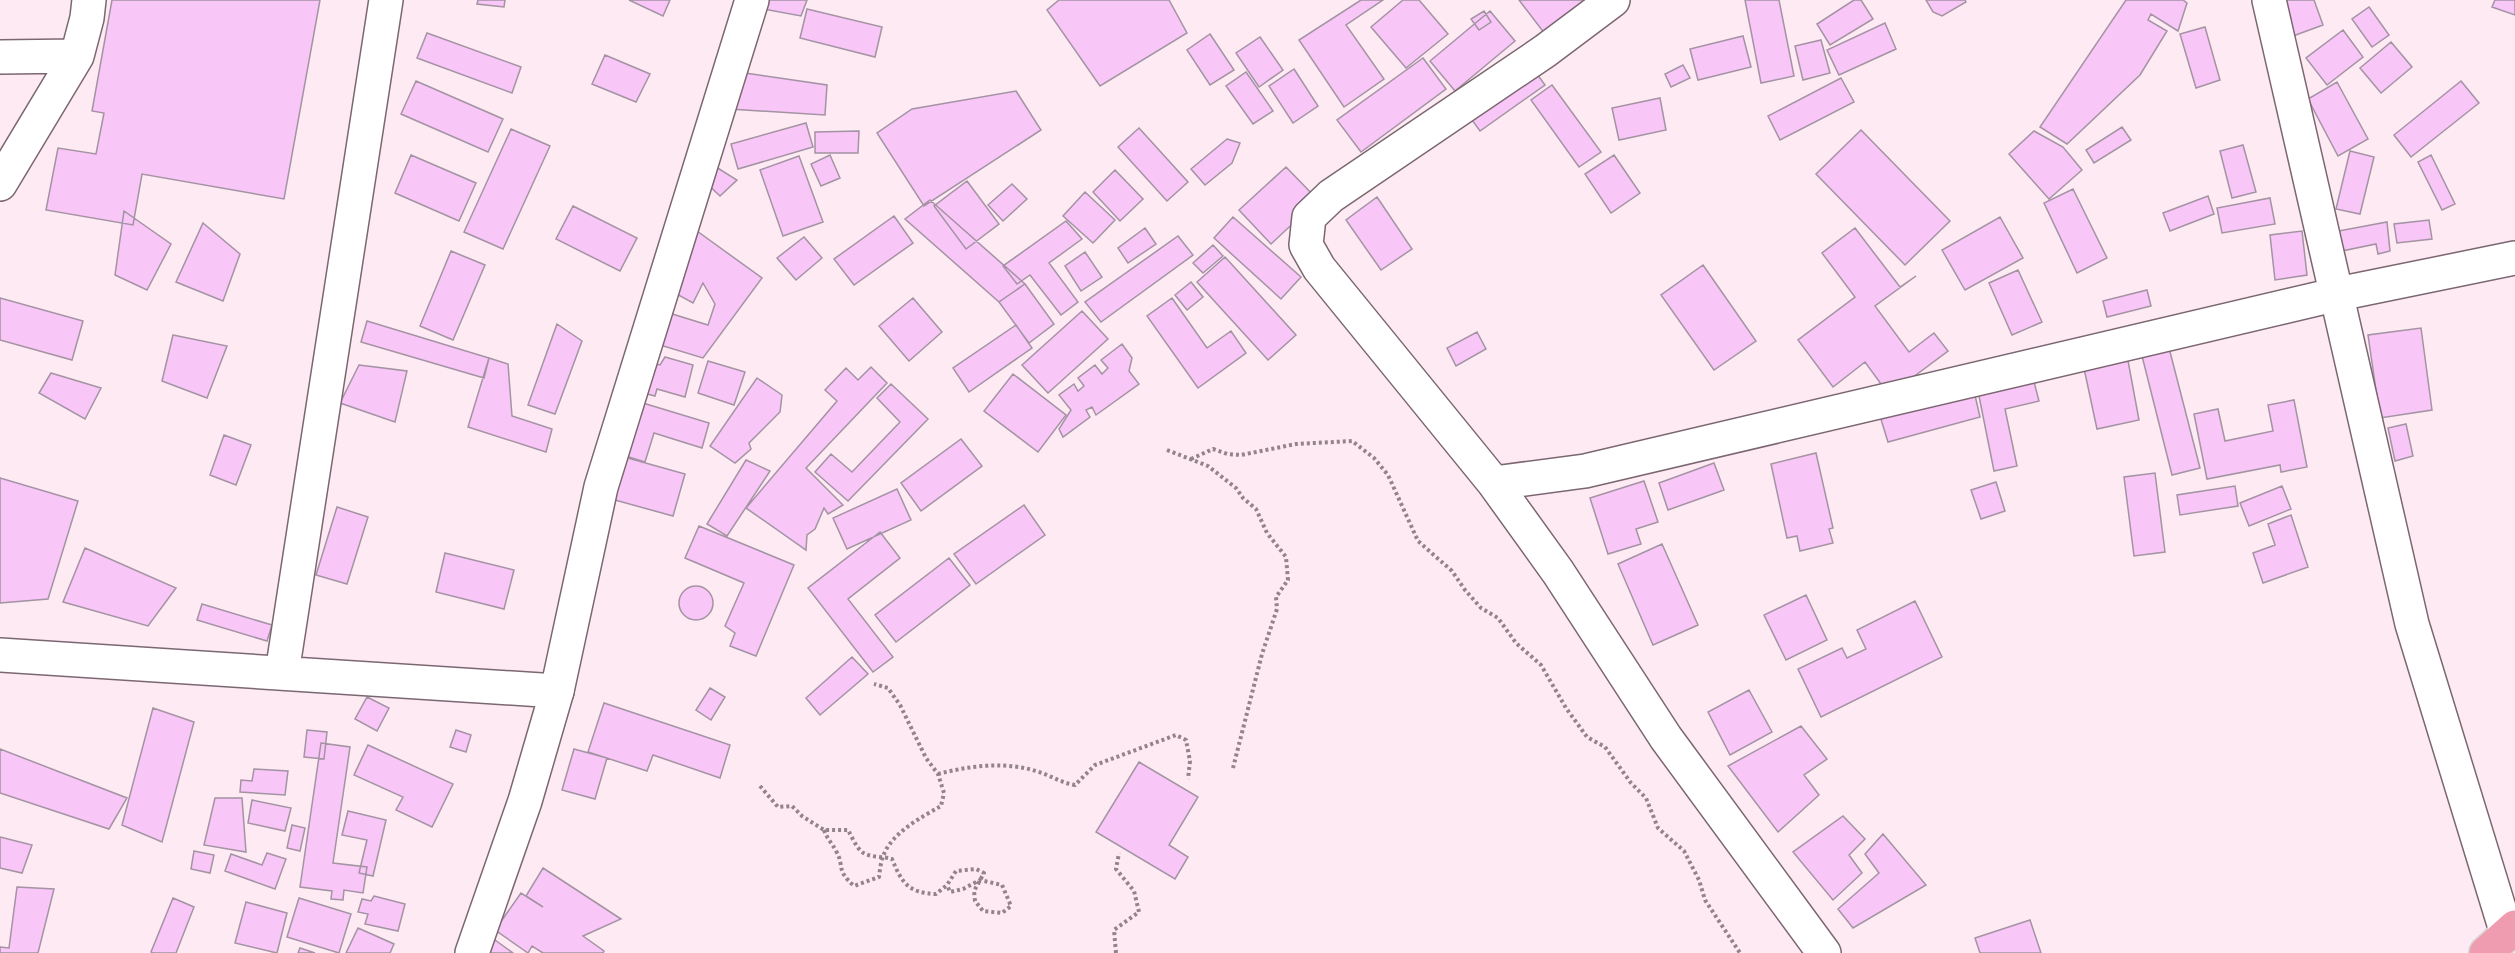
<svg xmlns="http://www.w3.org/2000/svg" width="2515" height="953" viewBox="0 0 2515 953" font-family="Cabin,sans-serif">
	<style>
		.building { fill: #f9c6f8; stroke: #a393a3; stroke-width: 1.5 }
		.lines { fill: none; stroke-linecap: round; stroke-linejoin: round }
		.minor-casing { stroke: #7b6771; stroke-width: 36 }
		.secondary-casing { stroke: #7b6771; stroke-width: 36 }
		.primary-casing { stroke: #d6d5d5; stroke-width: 36 }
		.path { stroke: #92848a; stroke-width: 4; stroke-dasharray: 3 3; stroke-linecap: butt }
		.minor { stroke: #fff; stroke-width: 33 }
		.secondary { stroke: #fff; stroke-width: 33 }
		.primary { stroke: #ef9bb0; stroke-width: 33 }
	</style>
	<rect width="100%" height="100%" fill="#fdeaf3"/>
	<path class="building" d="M112 0H320L284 199 142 174 133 225 46 210 58 148 96 154 104 113 92 111Z
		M478 0H505L504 7 477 4Z
		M629 0H670L663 16Z
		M757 0H807L801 16 753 7Z
		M1059 0H1169L1187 33 1100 86 1047 10Z
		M1361 0H1383L1346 25 1384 79 1344 107 1299 40Z
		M1403 0H1419L1448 34 1406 68 1371 27Z
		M1519 0H1588L1545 34Z
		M1745 0H1779L1794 76 1761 83Z
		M1854 0H1861L1873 19 1830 45 1817 24Z
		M1926 0H1965L1966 2 1942 16 1933 12Z
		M2126 0H2183L2187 3 2178 31 2151 14 2148 20 2167 31 2140 75 2067 144 2040 127Z
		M2280 0H2314L2323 25 2293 36Z
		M2495 0H2515V15L2492 7Z
		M2369 7 2389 35 2372 47 2352 19Z
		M807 9 882 27 875 57 800 38Z
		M1484 11 1491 22 1479 30 1471 19Z
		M1490 11 1515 41 1455 91 1430 61Z
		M1885 23 1896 49 1839 75 1827 50Z
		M2205 27 2220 80 2196 88 2180 34Z
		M2343 30 2363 57 2327 85 2306 58Z
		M427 33 521 67 512 93 417 58Z
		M1210 34 1234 70 1210 85 1187 50Z
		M1743 36 1751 67 1698 80 1690 49Z
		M1260 37 1283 70 1259 87 1236 53Z
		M1821 40 1830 73 1803 80 1795 46Z
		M2391 42 2412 67 2381 93 2360 68Z
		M605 55 650 74 636 102 592 84Z
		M1423 58 1446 89 1361 152 1337 120Z
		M1683 65 1690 78 1671 87 1665 74Z
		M1532 67 1545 85 1480 131 1467 113Z
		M1294 69 1318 106 1293 123 1269 86Z
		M1246 72 1273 111 1253 124 1226 86Z
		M745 73 827 85 825 115 730 109Z
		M1841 78 1854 102 1780 140 1768 116Z
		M416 81 503 119 488 152 401 114Z
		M2461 81 2479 103 2411 157 2394 135Z
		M2337 82 2368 139 2338 156 2308 99Z
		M1552 85 1601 152 1579 167 1531 100Z
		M1016 91 1041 130 924 206 877 133 912 109Z
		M1660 98 1666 130 1619 140 1612 108Z
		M806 123 813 147 738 169 731 144Z
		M2122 127 2131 140 2094 163 2086 150Z
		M1139 128 1188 182 1167 201 1118 147Z
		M511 129 550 146 503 249 464 232Z
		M1861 130 1950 221 1905 265 1816 174Z
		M859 131 858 153H815V132Z
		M2034 131 2063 147 2082 170 2049 199 2009 154Z
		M1227 139 1240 143 1232 163 1205 185 1191 169Z
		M2243 145 2256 192 2232 198 2220 151Z
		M2350 151 2374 157 2360 214 2336 209Z
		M411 155 476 183 459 221 395 193Z
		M830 155 840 178 821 186 811 164Z
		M1614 155 1640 193 1611 213 1585 174Z
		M2431 155 2455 204 2442 210 2418 162Z
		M799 156 823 222 783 236 760 170Z
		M716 167 737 180 720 196 703 180Z
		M1286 167 1318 200 1271 244 1239 210Z
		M1115 170 1143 199 1120 221 1093 192Z
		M967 181 999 224 966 249 934 206Z
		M1012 184 1027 199 1003 221 988 205Z
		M2073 189 2107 258 2077 273 2044 203Z
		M1085 192 1115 220 1093 243 1063 216Z
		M2208 196 2214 214 2170 231 2163 213Z
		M1377 197 1412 249 1381 270 1346 220Z
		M2270 198 2275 224 2222 233 2217 208Z
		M930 200 1025 284 1054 324 1029 343 999 302 905 219Z
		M573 206 637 238 620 271 556 239Z
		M124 211 171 244 147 290 115 275Z
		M894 216 913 243 854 285 834 259Z
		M1233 217 1301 277 1281 299 1214 238Z
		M2000 217 2023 258 1965 290 1942 250Z
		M2429 220 2432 239 2397 243 2394 224Z
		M1066 221 1082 239 1049 263 1078 302 1061 315 1030 275 1017 284 1003 266Z
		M2387 222 2390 251 2378 254 2376 244 2337 252 2333 232Z
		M203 223 240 254 223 301 176 282Z
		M1145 228 1156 244 1128 263 1118 248Z
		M1855 228 1900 287 1916 276 1875 306 1909 352 1934 333 1948 351 1889 395 1865 362 1833 387 1798 340 1855 297 1822 253Z
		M697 231 762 278 703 358 660 345 669 313 708 325 715 304 703 283 693 303 671 291Z
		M2302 231 2307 275 2275 280 2270 235Z
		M1178 236 1193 255 1101 322 1085 302Z
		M804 237 822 258 796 280 777 258Z
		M1213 245 1223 256 1203 273 1193 263Z
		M451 251 485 265 453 340 420 326Z
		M1085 252 1102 277 1081 291 1065 266Z
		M1225 257 1296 335 1268 360 1197 282Z
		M1703 265 1756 341 1714 370 1661 295Z
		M2018 270 2042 322 2012 335 1989 283Z
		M1191 282 1203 297 1187 310 1175 295Z
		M1025 284 1054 324 1029 343 999 302Z
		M2147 290 2151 306 2107 317 2103 301Z
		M0 298 83 321 72 360 0 340Z
		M913 298 942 332 909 361 879 326Z
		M1172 298 1207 348 1231 331 1246 353 1198 388 1147 316Z
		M1082 311 1108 339 1048 393 1022 365Z
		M367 321 489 358 484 378 361 342Z
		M557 324 582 341 555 414 528 405Z
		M1016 325 1032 348 969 392 953 368Z
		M2421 328 2432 410 2380 418 2368 335Z
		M1477 332 1486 349 1456 366 1447 348Z
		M173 335 227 346 207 398 162 381Z
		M1122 344 1132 358 1129 371 1139 384 1096 415 1092 407 1086 410 1090 417 1063 437 1059 429 1071 410 1059 395 1074 384 1078 391 1084 386 1078 378 1095 365 1102 374 1108 368 1101 360Z
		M2168 344 2200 468 2172 475 2141 352Z
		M2126 350 2139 420 2097 429 2082 359Z
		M665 357 693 365 685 397 657 389 655 396 636 391 644 361 660 365Z
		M489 358 508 364 512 416 552 429 546 452 468 427Z
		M708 361 745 372 734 405 698 393Z
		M359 365 407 371 395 422 340 403Z
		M871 367 887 383 806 468 843 505 828 514 824 508 815 529 807 535 806 550 746 508 837 401 825 390 846 368 858 380Z
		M51 373 101 388 85 419 39 393Z
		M1013 374 1066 415 1038 452 984 411Z
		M757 378 782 395 780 412 749 443 751 449 735 463 710 446Z
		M2033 378 2039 401 2005 409 2017 466 1994 471 1978 391Z
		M891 384 928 419 848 501 815 472 831 454 852 472 900 422 877 398Z
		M1974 391 1980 417 1888 442 1880 416Z
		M633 400 709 423 702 448 654 433 645 462 616 453Z
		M2294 400 2307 467 2281 472 2280 465 2207 479 2194 414 2218 409 2225 441 2273 431 2268 405Z
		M2406 424 2413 456 2395 461 2388 428Z
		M224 435 251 445 236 485 210 475Z
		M961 439 982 466 921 511 901 483Z
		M1816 453 1833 528 1829 529 1833 543 1800 551 1797 536 1787 538 1771 464Z
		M617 455 685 474 673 516 604 497Z
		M746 460 770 471 727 536 707 524Z
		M1714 463 1724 490 1668 510 1659 483Z
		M2155 473 2165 552 2134 556 2124 477Z
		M0 478 78 501 48 599 0 603Z
		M1644 481 1658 522 1636 529 1641 544 1608 554 1590 498Z
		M1996 482 2005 511 1981 519 1971 490Z
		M2235 486 2238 506 2180 515 2177 495Z
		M2282 486 2291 509 2249 526 2240 503Z
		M897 489 911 520 847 549 833 518Z
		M1024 505 1045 535 976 584 954 554Z
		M337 507 368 517 347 584 316 575Z
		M2291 515 2308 567 2263 583 2253 553 2275 545 2268 524Z
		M699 526 794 565 756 656 730 646 735 633 725 626 744 583 685 558Z
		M880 532 900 558 848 599 893 657 873 672 808 588Z
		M1662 544 1698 625 1653 645 1618 564Z
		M85 548 176 588 148 626 63 602Z
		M445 553 514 570 504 609 436 592Z
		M949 558 970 585 896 642 875 615Z
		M679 603a17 17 0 1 1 34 0a17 17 0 1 1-34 0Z
		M1806 595 1827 640 1786 660 1764 615Z
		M1915 601 1942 657 1821 717 1798 669 1842 648 1847 658 1866 649 1857 630Z
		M202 604 272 625 267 641 197 620Z
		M852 657 868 674 820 715 806 698Z
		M710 688 725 697 711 720 696 710Z
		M1749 690 1772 732 1730 755 1708 712Z
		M367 697 389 708 377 731 355 719Z
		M604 703 730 745 720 778 653 755 647 771 588 752Z
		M153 708 194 722 162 842 122 825Z
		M1801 726 1827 759 1804 775 1819 795 1778 832 1728 766Z
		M307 730 327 732 324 759 304 757Z
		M456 730 471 735 466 752 450 747Z
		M321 743 350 747 333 863 367 867 363 893 344 890 343 900 331 899 332 891 300 887Z
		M368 745 453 784 432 827 396 810 403 797 354 775Z
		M0 749 127 798 109 829 0 793Z
		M574 749 607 758 595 799 562 790Z
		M1139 762 1198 797 1169 845 1188 857 1175 879 1096 832Z
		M254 769 288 771 285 795 240 792 241 780 252 781Z
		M215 798H242L246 852 204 845Z
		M252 800 291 808 285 831 248 823Z
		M348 811 386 820 373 876 359 873 367 840 342 835Z
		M1843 816 1865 839 1849 855 1862 873 1833 900 1793 852Z
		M292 825 305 828 300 851 287 848Z
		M1883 834 1926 885 1853 928 1838 909 1879 873 1865 854Z
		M0 837 32 845 22 873 0 868Z
		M194 851 214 855 210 873 191 869Z
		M267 853 286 859 275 889 225 871 231 854 262 865Z
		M543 868 621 919 583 936 604 951 603 953H543L532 946 528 953 495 930 521 893 543 907 526 896Z
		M17 887 54 889 38 953H0V947L9 948Z
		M374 896 405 904 398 931 365 924 368 914 358 912 362 899 371 901Z
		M173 898 194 907 176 953H153L151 952Z
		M299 898 351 914 339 953 287 937Z
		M246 902 287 913 277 953 235 943Z
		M2030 920 2041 953H1980L1975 938Z
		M358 928 394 944 390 953H346Z
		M495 940 513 953H486Z
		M300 948 315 953H298Z"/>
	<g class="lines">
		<defs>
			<path id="minor" d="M1613 0 1545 51 1331 196 1309 217 1306 245 1319 268 1494 483 1558 572 1666 738 1824 953
				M2269 0 2412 624 2507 934
				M0 57 77 56
				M0 184 77 56 87 18 89 0
				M1494 483 1585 471 2338 294 2515 258
				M0 655 557 691
				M282 673 386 0"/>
			<path id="secondary" d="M472 953 525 801 557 691 601 487 752 0"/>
			<path id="primary" d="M2486 953 2515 927"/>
		</defs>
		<use href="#minor" class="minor-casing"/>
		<use href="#secondary" class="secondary-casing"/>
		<use href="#primary" class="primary-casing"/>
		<path class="path" d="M1167 450 1208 466 1236 488 1243 498 1256 509 1267 533 1286 557 1288 580 1276 597 1277 609 1262 654 1233 768
			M1191 459 1213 449 1227 454 1241 455 1296 444 1352 441 1374 458 1388 475 1418 541 1452 571 1465 590 1481 608 1498 618 1516 643 1541 665 1566 708 1587 737 1605 747 1631 783 1646 798 1658 828 1684 851 1699 880 1705 900 1740 953
			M938 774C969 766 1004 761 1036 771 1050 775 1061 783 1075 785L1095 765 1176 735 1186 740 1190 761 1188 779
			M760 786 778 807 792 806 802 816 824 830H848C852 837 856 847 862 852 870 858 883 856 892 859 902 883 908 893 936 894L947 885 956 871 976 869 984 873 974 891 975 901 983 911 1002 913 1011 906 1002 885 980 880 963 889 950 892 947 885
			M824 830C827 839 832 843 836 851 845 866 835 869 854 886L879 877C880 869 881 860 884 854 893 832 922 817 941 806L944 793 938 774 926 758 900 705 888 688 874 684
			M1116 953 1114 930 1139 912 1134 891 1116 869 1119 853"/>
		<use href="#minor" class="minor"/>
		<use href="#secondary" class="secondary"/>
		<use href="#primary" class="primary"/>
	</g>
</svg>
